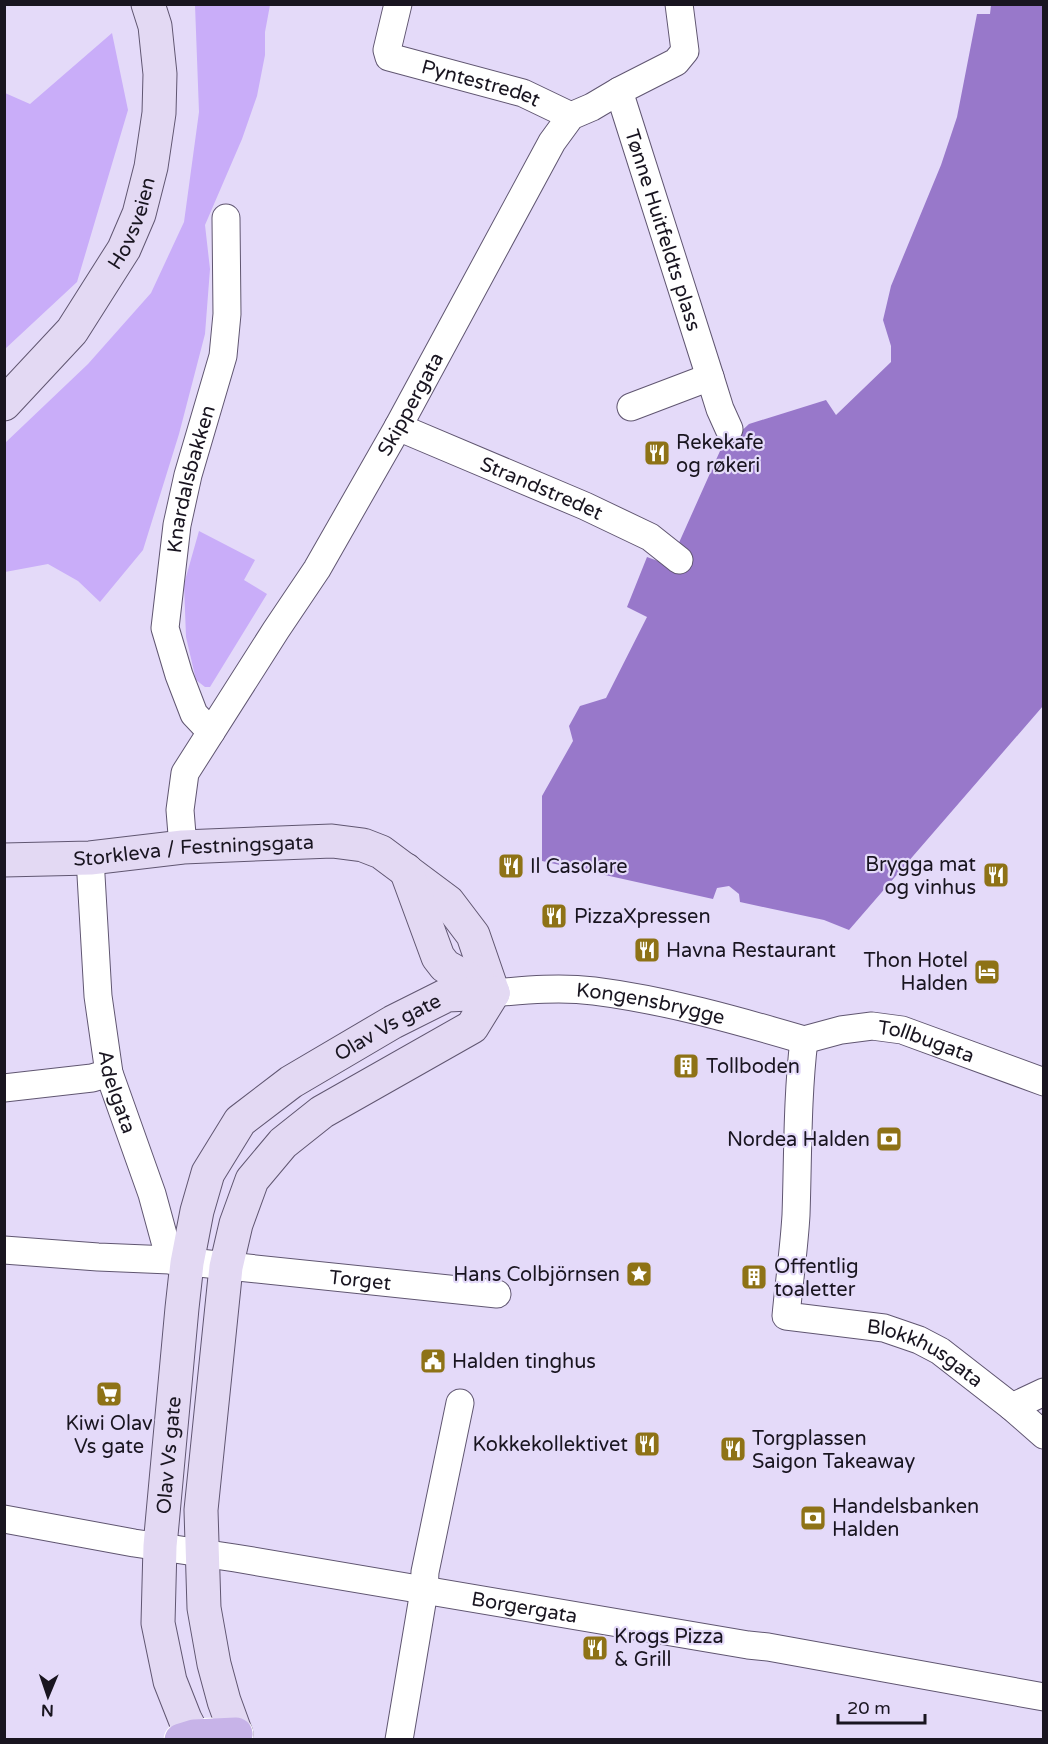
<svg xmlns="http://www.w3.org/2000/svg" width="1048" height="1744" font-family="'Varela Round',sans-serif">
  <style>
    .green { fill: #c9adf9 }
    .water { fill: #9878ca }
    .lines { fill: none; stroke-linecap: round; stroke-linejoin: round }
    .street-casing { stroke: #605671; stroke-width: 29 }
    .secondary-casing { stroke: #605671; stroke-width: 35 }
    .primary-casing { stroke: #fff; stroke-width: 35 }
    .street { stroke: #fff; stroke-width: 27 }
    .secondary { stroke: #e3d9f3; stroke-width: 33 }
    .primary { stroke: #c7b3e8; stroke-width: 33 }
    .labels { text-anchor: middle; stroke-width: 4.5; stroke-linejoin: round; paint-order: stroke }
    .street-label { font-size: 20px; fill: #191520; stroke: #e4daf9 }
    .poi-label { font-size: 20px; fill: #191520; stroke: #e4daf9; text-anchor: start }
  </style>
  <rect width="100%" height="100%" fill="#e4daf9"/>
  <path class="green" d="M 195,5 L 270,5 L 265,32 L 265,55 L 257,96 L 242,139 L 205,225 L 210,269 L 205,334 L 179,434 L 143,550 L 100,602 L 78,581 L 48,564 L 5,572 L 5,443 L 88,364 L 151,293 L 184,222 L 199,112 Z
    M 112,33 L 128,110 L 77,282 L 5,349 L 5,93 L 30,104 Z
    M 199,531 L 255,560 L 244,580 L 267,594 L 210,687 L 205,687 L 196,680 L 186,637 L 184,584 Z"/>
  <path class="water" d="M 991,5 L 1043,5 L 1043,706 L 849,930 L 824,920 L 740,902 L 739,894 L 729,886 L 717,888 L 713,899 L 542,861 L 542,796 L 573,741 L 569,726 L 580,706 L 606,698 L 647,617 L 627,607 L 647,557 L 669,565 L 720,451 L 749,424 L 826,400 L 836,415 L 891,362 L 891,346 L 883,320 L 891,286 L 941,165 L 957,117 L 977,14 L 990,14 Z"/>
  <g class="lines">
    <defs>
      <g id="street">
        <path id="s1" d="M 398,4 L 387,50 L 389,57 L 523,93 L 571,116"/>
        <path id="s2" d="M 619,91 L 710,377 L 720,409 L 729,429"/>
        <path d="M 631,407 L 710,377"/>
        <path id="s3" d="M 398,427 L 585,506 L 650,537 L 679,560"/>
        <path id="s4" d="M 211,732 L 194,714 L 179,675 L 165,628 L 177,525 L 188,475 L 223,356 L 227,314 L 226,218"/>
        <path id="s5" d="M 183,847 L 180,810 L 185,773 L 276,630 L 317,569 L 398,427 L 552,142 L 571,116 L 592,107 L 619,91 L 676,62 L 685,51 L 679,4"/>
        <path id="s6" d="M 90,858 L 98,996 L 109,1073 L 152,1194 L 170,1260 L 497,1294"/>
        <path id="s7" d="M 493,993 C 527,990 560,987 594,991 C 665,1000 736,1020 804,1040"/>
        <path id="s8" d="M 804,1040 C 797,1098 798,1157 796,1215 C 794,1249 789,1283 786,1316 L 884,1328 L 919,1340 L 940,1351 L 1012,1407 L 1044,1435"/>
        <path id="s9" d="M 804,1040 L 841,1030 L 872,1026 L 902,1030 L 1044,1082"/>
        <path d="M 4,1088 L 92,1078 L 109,1073"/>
        <path d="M 4,1250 L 98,1257 L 170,1260"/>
        <path d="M 1012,1407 L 1044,1392"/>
        <path id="s10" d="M 4,1519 L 134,1543 L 235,1558 L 748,1645 L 768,1647 L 1044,1697"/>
        <path d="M 399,1740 L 424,1591 L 425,1572 L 460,1403"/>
      </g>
      <g id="secondary">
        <path id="s11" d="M 4,404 L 72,331 L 124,249 L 139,214 L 151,167 L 159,113 L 160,74 L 155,26 L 148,4"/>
        <path id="s12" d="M 4,860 L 90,858 L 183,847 L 280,843 L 332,841 L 363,845 L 381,852 L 448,902 L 473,935 L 493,993"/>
        <path d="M 406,870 L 438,957 L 445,966 L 493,993"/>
        <path d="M 236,1734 L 224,1701 L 214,1664 L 204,1608 L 201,1510 L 226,1267 L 236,1224 L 252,1180 L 283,1143 L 322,1112 L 472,1027 L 493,993"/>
        <path id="s13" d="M 196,1740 L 185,1719 L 170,1681 L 158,1623 L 160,1546 L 182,1308 L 187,1263 L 197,1211 L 208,1173 L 240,1121 L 291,1082 L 393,1022 L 447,995 L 493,993"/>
      </g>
      <path id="primary" d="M 181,1740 L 194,1736 L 236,1734"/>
    </defs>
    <use href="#street" class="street-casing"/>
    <use href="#secondary" class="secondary-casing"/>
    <use href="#primary" class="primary-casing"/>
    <use href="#street" class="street"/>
    <use href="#secondary" class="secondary"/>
    <use href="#primary" class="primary"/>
  </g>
  <defs>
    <symbol id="restaurant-square" viewBox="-11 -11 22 22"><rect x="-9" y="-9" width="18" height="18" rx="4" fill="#8e7216" stroke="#e4daf9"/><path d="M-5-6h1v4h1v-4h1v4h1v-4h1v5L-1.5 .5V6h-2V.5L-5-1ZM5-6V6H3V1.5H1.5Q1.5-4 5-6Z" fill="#fff"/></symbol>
    <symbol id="hotel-square" viewBox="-11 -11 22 22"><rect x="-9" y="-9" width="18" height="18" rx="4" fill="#8e7216" stroke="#e4daf9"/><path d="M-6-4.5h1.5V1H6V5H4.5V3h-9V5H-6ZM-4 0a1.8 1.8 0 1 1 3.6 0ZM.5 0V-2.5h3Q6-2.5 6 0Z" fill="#fff"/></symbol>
    <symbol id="building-square" viewBox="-11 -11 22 22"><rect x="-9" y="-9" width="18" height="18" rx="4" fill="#8e7216" stroke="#e4daf9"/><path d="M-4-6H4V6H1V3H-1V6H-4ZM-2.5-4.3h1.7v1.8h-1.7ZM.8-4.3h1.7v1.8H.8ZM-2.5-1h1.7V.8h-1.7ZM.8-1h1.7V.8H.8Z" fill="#fff"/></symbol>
    <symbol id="bank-square" viewBox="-11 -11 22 22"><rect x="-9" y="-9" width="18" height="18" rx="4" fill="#8e7216" stroke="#e4daf9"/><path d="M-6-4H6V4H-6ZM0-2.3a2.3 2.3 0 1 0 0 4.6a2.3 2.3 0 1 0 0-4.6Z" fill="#fff"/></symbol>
    <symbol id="sight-square" viewBox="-11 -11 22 22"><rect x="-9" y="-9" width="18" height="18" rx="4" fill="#8e7216" stroke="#e4daf9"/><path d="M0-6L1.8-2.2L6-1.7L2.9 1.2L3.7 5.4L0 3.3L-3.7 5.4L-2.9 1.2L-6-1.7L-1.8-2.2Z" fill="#fff"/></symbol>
    <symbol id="civic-square" viewBox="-11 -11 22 22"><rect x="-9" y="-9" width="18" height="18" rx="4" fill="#8e7216" stroke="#e4daf9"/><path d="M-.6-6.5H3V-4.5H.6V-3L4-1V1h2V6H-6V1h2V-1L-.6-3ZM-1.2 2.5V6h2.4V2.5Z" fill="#fff"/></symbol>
    <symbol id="supermarket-square" viewBox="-11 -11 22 22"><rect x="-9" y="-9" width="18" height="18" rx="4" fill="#8e7216" stroke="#e4daf9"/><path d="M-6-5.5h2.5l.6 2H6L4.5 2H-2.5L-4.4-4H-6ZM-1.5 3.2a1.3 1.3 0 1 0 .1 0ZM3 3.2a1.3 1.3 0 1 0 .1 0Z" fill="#fff"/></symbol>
  </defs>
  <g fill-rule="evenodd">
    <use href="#restaurant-square" x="642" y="438" width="30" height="30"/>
    <use href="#restaurant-square" x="496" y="851" width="30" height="30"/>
    <use href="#restaurant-square" x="981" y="860" width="30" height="30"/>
    <use href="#restaurant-square" x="539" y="901" width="30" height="30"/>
    <use href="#restaurant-square" x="632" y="935" width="30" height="30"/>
    <use href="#hotel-square" x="972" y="957" width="30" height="30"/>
    <use href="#building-square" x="671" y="1051" width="30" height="30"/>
    <use href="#bank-square" x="874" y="1124" width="30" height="30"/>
    <use href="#sight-square" x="624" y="1259" width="30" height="30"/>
    <use href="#building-square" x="739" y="1262" width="30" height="30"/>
    <use href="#civic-square" x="418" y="1346" width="30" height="30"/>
    <use href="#supermarket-square" x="94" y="1379" width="30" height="30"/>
    <use href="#restaurant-square" x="632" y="1429" width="30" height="30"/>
    <use href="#restaurant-square" x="718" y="1434" width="30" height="30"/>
    <use href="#bank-square" x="798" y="1503" width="30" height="30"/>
    <use href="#restaurant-square" x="580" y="1633" width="30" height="30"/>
  </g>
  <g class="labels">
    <g class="street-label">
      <text dy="7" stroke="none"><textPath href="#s1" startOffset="150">Pyntestredet</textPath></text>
      <text dy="7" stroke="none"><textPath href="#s11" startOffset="224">Hovsveien</textPath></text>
      <text dy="7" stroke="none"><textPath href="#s2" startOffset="146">Tønne Huitfeldts plass</textPath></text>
      <text dy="7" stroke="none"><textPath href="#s5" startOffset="507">Skippergata</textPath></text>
      <text dy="7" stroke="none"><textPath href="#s4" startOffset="267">Knardalsbakken</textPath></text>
      <text dy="7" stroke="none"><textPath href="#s3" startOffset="156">Strandstredet</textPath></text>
      <text dy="7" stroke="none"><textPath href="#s12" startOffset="190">Storkleva / Festningsgata</textPath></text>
      <text dy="7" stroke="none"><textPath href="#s7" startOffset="159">Kongensbrygge</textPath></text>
      <text dy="7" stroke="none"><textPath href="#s13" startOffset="814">Olav Vs gate</textPath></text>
      <text dy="7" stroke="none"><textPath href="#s9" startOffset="126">Tollbugata</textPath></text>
      <text dy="7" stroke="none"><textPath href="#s6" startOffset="236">Adelgata</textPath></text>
      <text dy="7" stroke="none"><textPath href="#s6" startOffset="604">Torget</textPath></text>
      <text dy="7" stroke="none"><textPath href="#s8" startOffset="423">Blokkhusgata</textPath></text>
      <text dy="7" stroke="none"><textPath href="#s13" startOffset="292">Olav Vs gate</textPath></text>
      <text dy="7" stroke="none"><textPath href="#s10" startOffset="528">Borgergata</textPath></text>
    </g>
    <g class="poi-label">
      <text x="676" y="449">Rekekafe<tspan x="676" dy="23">og røkeri</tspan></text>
      <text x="976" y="871" text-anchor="end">Brygga mat<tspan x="976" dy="23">og vinhus</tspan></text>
      <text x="530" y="873">Il Casolare</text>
      <text x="574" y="923">PizzaXpressen</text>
      <text x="666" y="957">Havna Restaurant</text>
      <text x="968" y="967" text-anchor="end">Thon Hotel<tspan x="968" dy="23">Halden</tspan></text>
      <text x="706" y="1073">Tollboden</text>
      <text x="870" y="1146" text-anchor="end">Nordea Halden</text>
      <text x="774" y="1273">Offentlig<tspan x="774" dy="23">toaletter</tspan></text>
      <text x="620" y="1281" text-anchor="end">Hans Colbjörnsen</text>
      <text x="452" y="1368">Halden tinghus</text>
      <text x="109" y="1430" text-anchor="middle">Kiwi Olav<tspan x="109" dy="23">Vs gate</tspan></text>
      <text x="752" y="1445">Torgplassen<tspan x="752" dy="23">Saigon Takeaway</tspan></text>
      <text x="628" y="1451" text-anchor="end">Kokkekollektivet</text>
      <text x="832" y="1513">Handelsbanken<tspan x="832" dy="23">Halden</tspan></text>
      <text x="614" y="1643">Krogs Pizza<tspan x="614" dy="23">&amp; Grill</tspan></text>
    </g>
  </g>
  <rect width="1048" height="1744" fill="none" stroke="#191520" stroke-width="12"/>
  <g transform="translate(48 1696) rotate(182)" stroke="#e4daf9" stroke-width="4.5" paint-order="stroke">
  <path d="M0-4.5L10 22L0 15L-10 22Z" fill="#191520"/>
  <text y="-9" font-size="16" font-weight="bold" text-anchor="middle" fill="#191520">N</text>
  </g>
  <path d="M838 1714v9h87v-9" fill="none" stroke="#191520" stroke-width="3"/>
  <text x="847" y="1714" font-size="18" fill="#191520" stroke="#e4daf9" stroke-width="4.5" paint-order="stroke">20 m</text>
</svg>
